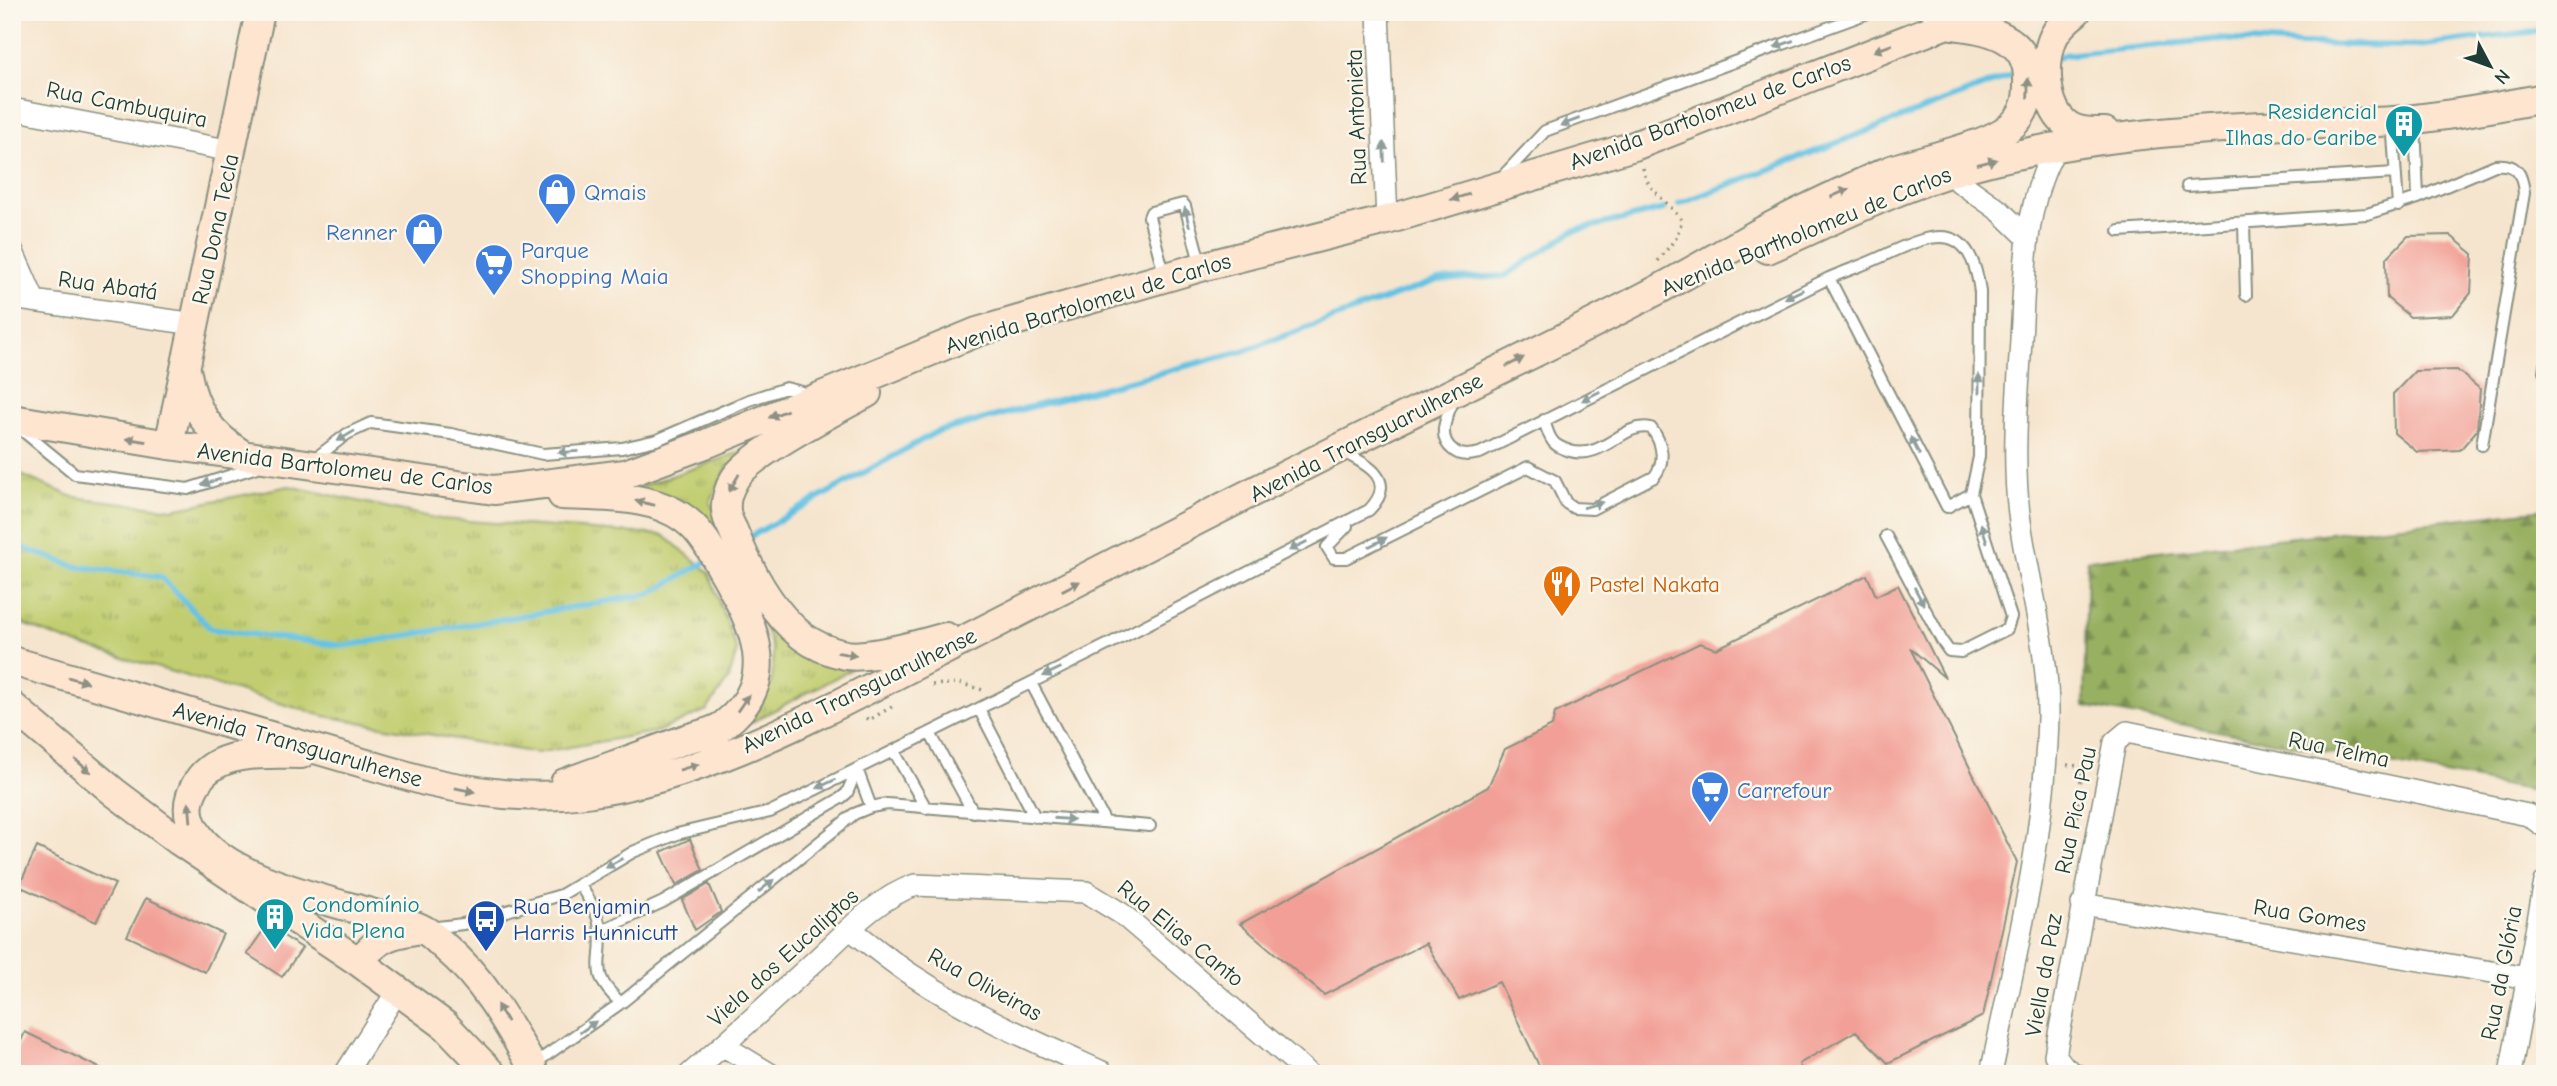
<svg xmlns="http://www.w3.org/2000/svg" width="2557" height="1086" font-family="'Comic Neue',sans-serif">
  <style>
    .grass { fill: url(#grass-tufts); stroke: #708552; stroke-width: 2 }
    .forest { fill: url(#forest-firs); stroke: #5c764b; stroke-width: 2 }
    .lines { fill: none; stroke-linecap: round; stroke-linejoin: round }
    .stream { stroke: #64c2e3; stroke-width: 6 }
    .building { fill: #f2a097 }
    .lane-casing { stroke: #8a9181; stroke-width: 14 }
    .street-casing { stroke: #8a9181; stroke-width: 24 }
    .secondary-casing { stroke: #8a9181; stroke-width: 32 }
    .path { stroke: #8a9181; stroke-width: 3.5; stroke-dasharray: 2 5; stroke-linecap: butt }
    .lane { stroke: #fff; stroke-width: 10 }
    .street { stroke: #fff; stroke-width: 21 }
    .secondary { stroke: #fde5d0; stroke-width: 28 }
    .oneway { fill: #8f9e9a }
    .oneway2 { fill: #8e9182 }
    .labels { text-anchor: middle; stroke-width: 5; stroke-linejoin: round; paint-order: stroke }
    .street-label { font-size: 23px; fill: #1f3d34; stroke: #fbf7ec }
    .culture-label { font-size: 23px; fill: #0d838f; stroke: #fbf7ec; text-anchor: end }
    .shop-label { font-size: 23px; fill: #366cbe; stroke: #fbf7ec; text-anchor: start }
    .food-label { font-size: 23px; fill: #c56008; stroke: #fbf7ec; text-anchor: start }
    .transit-label { font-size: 23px; fill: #164399; stroke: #fbf7ec; text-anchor: start }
  </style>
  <defs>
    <pattern id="grass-tufts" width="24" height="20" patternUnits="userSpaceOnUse" patternTransform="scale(1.75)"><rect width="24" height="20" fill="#c1cd6f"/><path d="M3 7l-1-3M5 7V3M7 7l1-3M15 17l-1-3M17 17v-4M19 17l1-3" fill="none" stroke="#9ca85c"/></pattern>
    <pattern id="forest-firs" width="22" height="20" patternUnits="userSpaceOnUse" patternTransform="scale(1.75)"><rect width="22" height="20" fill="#98b062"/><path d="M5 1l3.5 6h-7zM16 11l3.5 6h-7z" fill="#7b9052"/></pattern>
  </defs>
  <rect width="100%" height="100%" fill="#fbf7ec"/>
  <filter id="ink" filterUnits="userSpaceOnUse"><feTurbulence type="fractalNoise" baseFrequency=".0143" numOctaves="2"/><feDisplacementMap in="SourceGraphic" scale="14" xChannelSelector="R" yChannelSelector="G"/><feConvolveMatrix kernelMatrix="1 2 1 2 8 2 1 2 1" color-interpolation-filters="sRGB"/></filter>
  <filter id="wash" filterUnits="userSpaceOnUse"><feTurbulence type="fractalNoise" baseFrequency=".00686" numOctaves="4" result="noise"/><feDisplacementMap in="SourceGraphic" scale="28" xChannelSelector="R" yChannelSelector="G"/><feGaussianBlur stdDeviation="1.57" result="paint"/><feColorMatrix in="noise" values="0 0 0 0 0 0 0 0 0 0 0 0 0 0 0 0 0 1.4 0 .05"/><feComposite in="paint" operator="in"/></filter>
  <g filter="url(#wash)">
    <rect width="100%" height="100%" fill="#f6e5ce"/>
    <path class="grass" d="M 755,447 L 726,469 L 710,502 L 766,606 L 790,633 L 850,670 L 750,723 L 772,682 L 773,651 L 760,612 L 698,510 L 666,497 L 622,493 Z
      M 12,471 L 73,497 L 173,509 L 289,486 L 440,519 L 663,535 L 709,572 L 737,651 L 729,678 L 707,710 L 659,731 L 537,753 L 324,716 L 76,644 L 12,620 Z"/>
    <path class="forest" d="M 2545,509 L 2545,793 L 2084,706 L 2087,560 Z"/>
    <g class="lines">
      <path class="stream" d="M 2056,58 L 2064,55 L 2218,39 L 2301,44 L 2418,46 L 2545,30
        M 1679,204 L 2020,72
        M 746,539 L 936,432 L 1243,351 L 1438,280 L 1505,276 L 1573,231 L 1664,209
        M 12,544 L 74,566 L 161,577 L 211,629 L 344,646 L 650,594 L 709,560"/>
    </g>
    <g id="blocks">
      <path class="building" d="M 2450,235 L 2473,254 L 2471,293 L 2453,315 L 2410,317 L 2387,298 L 2386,259 L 2408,236 Z
        M 2457,370 L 2480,389 L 2477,430 L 2460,450 L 2417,452 L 2394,433 L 2393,394 L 2415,371 Z
        M 1867,575 L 1876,596 L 1898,585 L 1945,678 L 1910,648 L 2017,862 L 1983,1016 L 1888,1063 L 1856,1031 L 1799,1064 L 1803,1074 L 1543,1074 L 1499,982 L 1459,1000 L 1426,943 L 1324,995 L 1240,924 L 1488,787 L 1505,749 L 1552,726 L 1555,713 L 1700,643 L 1716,649 Z
        M 690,839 L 703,870 L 676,885 L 661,852 Z
        M 37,847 L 115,884 L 96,922 L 19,886 Z
        M 709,884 L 721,912 L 695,930 L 682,900 Z
        M 146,898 L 223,934 L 205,972 L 127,936 Z
        M 267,925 L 302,948 L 282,977 L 247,954 Z
        M 25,1032 L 112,1074 L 12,1074 L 12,1060 Z"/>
    </g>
  </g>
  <g filter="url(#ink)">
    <use href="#blocks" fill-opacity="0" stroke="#8a9181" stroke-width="2"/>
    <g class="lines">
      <defs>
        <path id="lane" d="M 1924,12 L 1941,21
          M 2415,120 L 2418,198
          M 2392,121 L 2398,206
          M 1502,177 L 1545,131 L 1871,12
          M 2187,186 L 2395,173
          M 2244,223 L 2246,295
          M 2119,231 L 2367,214 L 2418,198 L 2495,165 C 2517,163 2522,173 2524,193 L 2482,445
          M 1165,277 L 1149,217 L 1151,212 L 1183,204 L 1185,206 L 1201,266
          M 2544,372 L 2545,365
          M 1455,397 C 1448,414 1435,436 1453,450 C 1461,457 1470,455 1480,453 L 1829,278 L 1947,507 L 1971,494 L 1979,457 L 1980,292 C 1971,222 1937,230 1885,255 C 1867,264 1848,270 1829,278
          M 18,427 L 75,474 L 188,489 L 260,466
          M 313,460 L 347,434 L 371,423 L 451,434 L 543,454 L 584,451 L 622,448 L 657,440 L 749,400 L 786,388 L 810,394
          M 1347,526 L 1327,547 L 1334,558 L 1346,558 L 1528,467 L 1555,481 L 1566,503 L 1574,508 L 1592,509 L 1654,477 C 1666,462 1663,443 1651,428 C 1624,421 1603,461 1570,451 C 1564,449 1555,446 1552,440 C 1548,435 1546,426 1544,420
          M 1886,536 L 1942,641 L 1949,651 L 1961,652 L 2007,629 L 2011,617 L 1971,494
          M 1031,683 L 1105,822
          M 979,709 L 1035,817
          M 930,733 L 973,812
          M 894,751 L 926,808
          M 579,884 C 587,896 596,909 599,923 C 607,962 584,970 621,1003
          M 429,928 L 463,924 L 561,895 L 633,852 L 677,834 L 770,812 L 1109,644 L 1369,510 C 1399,479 1366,464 1341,451
          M 600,931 L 663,902 L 841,798 L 847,793 L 857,769 L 871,807
          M 534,1064 L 621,1003 L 854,814 L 871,807 L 887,804 L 1150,826"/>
        <path id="street" d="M 1378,12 L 1387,220
          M 12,109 L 232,151
          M 1947,173 L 2000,211 L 2028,238
          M 12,250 L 34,300
          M 12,298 L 195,324
          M 2082,904 L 2528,978
          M 850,929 C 872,945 892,963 915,977 C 973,1015 1038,1043 1102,1072
          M 724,1046 L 770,1074
          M 345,1074 L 398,990
          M 690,1074 C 732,1038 773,1000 813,963 C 844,935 875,899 915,885 L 1086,892 L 1122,914 L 1309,1074
          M 1991,1074 C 2015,957 2045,838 2048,718 C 2049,646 2028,584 2019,514 C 2012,455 2018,397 2021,339 C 2025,276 2023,204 2056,148
          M 2075,1074 L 2065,1068 L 2055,1055 L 2115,742 L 2127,732 L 2528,815 L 2545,827
          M 2510,1074 L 2545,882"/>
        <path id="secondary" d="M 2076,12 C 2067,19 2059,26 2054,36 C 2042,61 2044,110 2069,126 C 2079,133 2093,132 2105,132
          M 1768,249 C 1842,216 1914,179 1994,160 C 2080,139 2172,130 2261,126 C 2305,124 2349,124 2393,121 C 2444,117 2495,107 2545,98
          M 187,374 C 194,412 211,435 243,455
          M 867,393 C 838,409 748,454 734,480 C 729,488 725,500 726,510 C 726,517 730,524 733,530 C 748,568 770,611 802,636 C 815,646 831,652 846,655 C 870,659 921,644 946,637
          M 12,419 L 169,445 L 494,490 L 625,474 L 708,443 L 977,332 L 1201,267 L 1387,220 L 1634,146 L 1962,18
          M 169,445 L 260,12
          M 562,495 C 602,497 653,494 686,520 C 704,534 715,557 726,576 C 754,626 781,680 725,724 C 716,732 698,735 686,739 C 646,754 606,768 565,783
          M 12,661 L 425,781 C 478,793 531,800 586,793 C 706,778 824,711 931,657 C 1068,587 1203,516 1340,448 C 1443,397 1547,348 1648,295 C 1685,276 1721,254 1757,234 C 1799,211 1843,191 1886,172 C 1920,158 1997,147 2018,119 C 2027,108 2028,96 2028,83 C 2030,33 1984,29 1946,24
          M 12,706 L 114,792 L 179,841 L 359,962 L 446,1026 L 492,1074
          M 301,754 C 267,754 219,749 198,781 C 187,798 185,813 195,830 C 224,880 330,900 384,917 C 397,921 413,923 424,930 C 432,934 438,941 445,947 C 484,980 507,1022 532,1066 L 531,1074
          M 359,962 C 379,936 390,934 421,929"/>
      </defs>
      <use href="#lane" class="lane-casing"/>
      <use href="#street" class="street-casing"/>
      <use href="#secondary" class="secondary-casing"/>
      <path class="path" d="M 1643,168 C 1647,192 1668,200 1682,221 L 1676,238 L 1658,261
        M 932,685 L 959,683 L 983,690
        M 866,718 L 869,720 L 895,705
        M 2067,765 L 2080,766 L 2082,769 L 2077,821"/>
      <use href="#lane" class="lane"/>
      <use href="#street" class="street"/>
      <use href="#secondary" class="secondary"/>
    </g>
    <defs><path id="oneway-solid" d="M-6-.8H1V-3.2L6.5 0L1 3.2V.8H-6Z" transform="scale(1.75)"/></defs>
    <g class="oneway">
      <use href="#oneway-solid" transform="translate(1784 44) rotate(160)"/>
      <use href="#oneway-solid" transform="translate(1570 122) rotate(160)"/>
      <use href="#oneway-solid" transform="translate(1384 152) rotate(-92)"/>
      <use href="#oneway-solid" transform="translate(1187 217) rotate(-103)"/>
      <use href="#oneway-solid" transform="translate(1794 294) rotate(154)"/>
      <use href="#oneway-solid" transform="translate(1979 384) rotate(-90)"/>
      <use href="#oneway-solid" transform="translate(1591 396) rotate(153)"/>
      <use href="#oneway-solid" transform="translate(346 436) rotate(149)"/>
      <use href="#oneway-solid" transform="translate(1915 446) rotate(-117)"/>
      <use href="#oneway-solid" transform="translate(568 452) rotate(177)"/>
      <use href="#oneway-solid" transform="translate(211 482) rotate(162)"/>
      <use href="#oneway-solid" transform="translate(1593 505) rotate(-16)"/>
      <use href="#oneway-solid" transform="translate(1984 533) rotate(-108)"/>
      <use href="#oneway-solid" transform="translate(1378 542) rotate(-27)"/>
      <use href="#oneway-solid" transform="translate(1298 546) rotate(153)"/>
      <use href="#oneway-solid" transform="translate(1919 596) rotate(62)"/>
      <use href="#oneway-solid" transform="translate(1052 672) rotate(154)"/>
      <use href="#oneway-solid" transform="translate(826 784) rotate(154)"/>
      <use href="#oneway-solid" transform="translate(1064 819) rotate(4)"/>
      <use href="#oneway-solid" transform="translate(614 863) rotate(151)"/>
      <use href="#oneway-solid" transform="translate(766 886) rotate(-39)"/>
      <use href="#oneway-solid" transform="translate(588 1027) rotate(-35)"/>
    </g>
    <g class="oneway2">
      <use href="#oneway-solid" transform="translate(1883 48) rotate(159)"/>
      <use href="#oneway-solid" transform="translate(2028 88) rotate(-88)"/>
      <use href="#oneway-solid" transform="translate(1987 162) rotate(-15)"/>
      <use href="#oneway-solid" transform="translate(1840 193) rotate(-24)"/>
      <use href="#oneway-solid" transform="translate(1460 197) rotate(163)"/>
      <use href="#oneway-solid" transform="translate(1515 362) rotate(-27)"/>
      <use href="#oneway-solid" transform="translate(778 414) rotate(158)"/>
      <use href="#oneway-solid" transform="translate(136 440) rotate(-171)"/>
      <use href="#oneway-solid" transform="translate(734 483) rotate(120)"/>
      <use href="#oneway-solid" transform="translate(645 503) rotate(-167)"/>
      <use href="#oneway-solid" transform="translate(1071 586) rotate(-27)"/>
      <use href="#oneway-solid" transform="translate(847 654) rotate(9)"/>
      <use href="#oneway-solid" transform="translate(78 680) rotate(16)"/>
      <use href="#oneway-solid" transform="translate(743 703) rotate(-55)"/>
      <use href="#oneway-solid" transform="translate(83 766) rotate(40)"/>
      <use href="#oneway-solid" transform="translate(689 767) rotate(-17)"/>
      <use href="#oneway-solid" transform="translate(465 790) rotate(12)"/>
      <use href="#oneway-solid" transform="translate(190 812) rotate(-95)"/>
      <use href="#oneway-solid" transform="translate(502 1013) rotate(-120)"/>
    </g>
  </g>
  <defs>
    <symbol id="building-pin" viewBox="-11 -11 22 30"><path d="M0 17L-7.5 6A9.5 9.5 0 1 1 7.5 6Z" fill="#0f9aa8" stroke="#fbf7ec"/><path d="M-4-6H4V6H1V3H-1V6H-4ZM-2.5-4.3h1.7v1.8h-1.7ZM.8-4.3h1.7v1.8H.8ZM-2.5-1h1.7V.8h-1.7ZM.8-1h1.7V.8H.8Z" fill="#fff"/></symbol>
    <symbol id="shop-pin" viewBox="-11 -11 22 30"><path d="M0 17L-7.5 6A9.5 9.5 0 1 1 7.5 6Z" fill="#3f7fe0" stroke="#fbf7ec"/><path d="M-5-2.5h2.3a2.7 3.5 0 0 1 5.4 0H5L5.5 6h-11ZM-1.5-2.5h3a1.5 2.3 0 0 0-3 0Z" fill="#fff"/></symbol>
    <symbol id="supermarket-pin" viewBox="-11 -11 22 30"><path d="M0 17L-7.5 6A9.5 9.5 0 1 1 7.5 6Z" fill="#3f7fe0" stroke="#fbf7ec"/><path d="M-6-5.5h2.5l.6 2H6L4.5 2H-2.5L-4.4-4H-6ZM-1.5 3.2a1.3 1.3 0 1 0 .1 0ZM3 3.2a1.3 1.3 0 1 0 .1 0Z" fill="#fff"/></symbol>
    <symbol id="restaurant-pin" viewBox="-11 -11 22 30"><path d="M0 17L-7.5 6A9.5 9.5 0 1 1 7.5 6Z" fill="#e8710a" stroke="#fbf7ec"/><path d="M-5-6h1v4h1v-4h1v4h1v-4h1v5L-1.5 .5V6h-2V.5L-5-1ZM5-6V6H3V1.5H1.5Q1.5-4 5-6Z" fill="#fff"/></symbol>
    <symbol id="bus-pin" viewBox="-11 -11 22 30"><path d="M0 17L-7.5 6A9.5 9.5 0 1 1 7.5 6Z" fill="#1a4fb4" stroke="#fbf7ec"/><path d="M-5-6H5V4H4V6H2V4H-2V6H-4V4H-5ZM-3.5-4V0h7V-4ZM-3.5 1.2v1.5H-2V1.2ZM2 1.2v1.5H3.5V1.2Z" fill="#fff"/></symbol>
  </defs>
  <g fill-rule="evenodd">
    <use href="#building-pin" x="2382" y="102" width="44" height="60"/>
    <use href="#shop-pin" x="535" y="170" width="44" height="60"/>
    <use href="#shop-pin" x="402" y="210" width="44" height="60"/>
    <use href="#supermarket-pin" x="472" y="241" width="44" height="60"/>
    <use href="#restaurant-pin" x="1540" y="562" width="44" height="60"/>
    <use href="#supermarket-pin" x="1688" y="768" width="44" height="60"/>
    <use href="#building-pin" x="253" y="895" width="44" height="60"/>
    <use href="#bus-pin" x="464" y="897" width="44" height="60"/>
  </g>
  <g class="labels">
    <g class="street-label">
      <text transform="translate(127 104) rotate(11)" y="8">Rua Cambuquira</text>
      <text transform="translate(1710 112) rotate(-20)" y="8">Avenida Bartolomeu de Carlos</text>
      <text transform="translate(1356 117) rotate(-92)" y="8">Rua Antonieta</text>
      <text transform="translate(215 229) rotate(-78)" y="8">Rua Dona Tecla</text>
      <text transform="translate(1806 231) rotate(-22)" y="8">Avenida Bartholomeu de Carlos</text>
      <text transform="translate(108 285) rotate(8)" y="8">Rua Abatá</text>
      <text transform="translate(1088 303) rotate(-17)" y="8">Avenida Bartolomeu de Carlos</text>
      <text transform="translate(1366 437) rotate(-27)" y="8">Avenida Transguarulhense</text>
      <text transform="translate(345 468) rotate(7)" y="8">Avenida Bartolomeu de Carlos</text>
      <text transform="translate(859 690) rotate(-26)" y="8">Avenida Transguarulhense</text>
      <text transform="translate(298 744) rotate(16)" y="8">Avenida Transguarulhense</text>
      <text transform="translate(2339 749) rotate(12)" y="8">Rua Telma</text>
      <text transform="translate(2075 810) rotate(-78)" y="8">Rua Pica Pau</text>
      <text transform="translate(2310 915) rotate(9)" y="8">Rua Gomes</text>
      <text transform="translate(1181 933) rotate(39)" y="8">Rua Elias Canto</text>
      <text transform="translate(783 957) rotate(-42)" y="8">Viela dos Eucaliptos</text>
      <text transform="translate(2501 973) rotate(-79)" y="8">Rua da Glória</text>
      <text transform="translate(2043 975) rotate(-80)" y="8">Viella da Paz</text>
      <text transform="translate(985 984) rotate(29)" y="8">Rua Oliveiras</text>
    </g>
    <g class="culture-label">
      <text x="2377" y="119">Residencial<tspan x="2377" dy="26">Ilhas do Caribe</tspan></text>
      <text x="302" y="912" text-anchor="start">Condomínio<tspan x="302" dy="26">Vida Plena</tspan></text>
    </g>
    <g class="shop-label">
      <text x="584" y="200">Qmais</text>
      <text x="397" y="240" text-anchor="end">Renner</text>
      <text x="521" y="258">Parque<tspan x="521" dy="26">Shopping Maia</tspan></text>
      <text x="1737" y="798">Carrefour</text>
    </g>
    <g class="food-label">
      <text x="1589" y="592">Pastel Nakata</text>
    </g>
    <g class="transit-label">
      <text x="513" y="914">Rua Benjamin<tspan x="513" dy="26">Harris Hunnicutt</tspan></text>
    </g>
  </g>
  <rect width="2557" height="1086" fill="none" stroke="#fbf7ec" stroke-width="42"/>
  <g transform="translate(2490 66) rotate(131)" stroke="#fbf7ec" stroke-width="5" paint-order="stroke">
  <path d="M0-5L12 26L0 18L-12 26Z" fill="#1f3d34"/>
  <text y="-10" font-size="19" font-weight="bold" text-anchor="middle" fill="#1f3d34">N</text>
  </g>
</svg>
